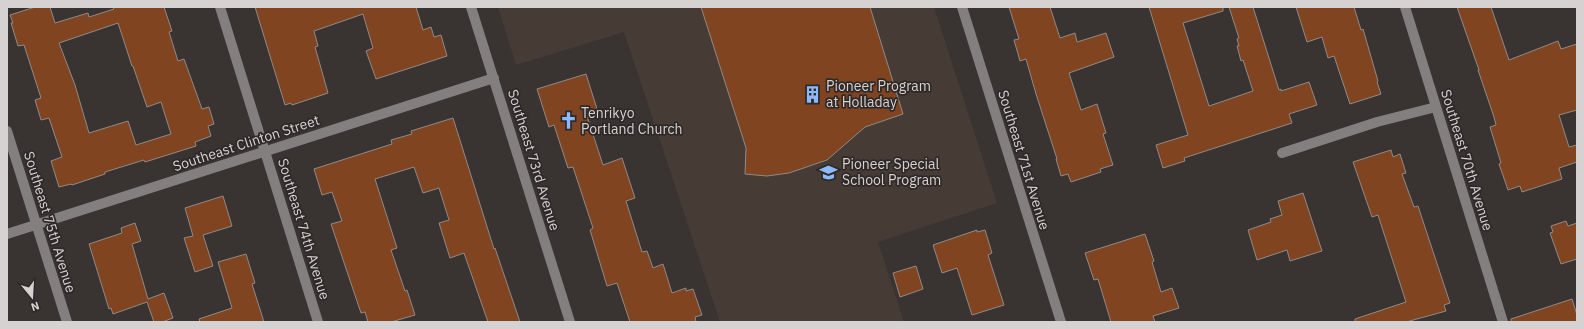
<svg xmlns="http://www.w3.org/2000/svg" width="1584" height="329" font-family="'IBM Plex Sans',sans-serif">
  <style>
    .built { fill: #463b35 }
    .building { fill: #814421; stroke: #908a87; fill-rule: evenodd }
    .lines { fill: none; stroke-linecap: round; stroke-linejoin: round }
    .minor { stroke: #827f7e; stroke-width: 10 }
    .labels { text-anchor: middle; stroke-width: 3.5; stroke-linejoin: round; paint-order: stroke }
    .poi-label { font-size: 14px; fill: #d6d2d1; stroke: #2f2a28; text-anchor: start }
    .street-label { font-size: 14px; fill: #d6d2d1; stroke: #2f2a28 }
  </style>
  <rect width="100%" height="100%" fill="#393432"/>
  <path class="built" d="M 498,7 L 934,7 L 997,203 L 878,242 L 904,322 L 720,322 L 624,32 L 516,65 Z"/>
  <path class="building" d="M 35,7 L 50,7 L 55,23 L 88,13 L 89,17 L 114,9 L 113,7 L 164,7 L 172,31 L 169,32 L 178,61 L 184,59 L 202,109 L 209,107 L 214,124 L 208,126 L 211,136 L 195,142 L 196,146 L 145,162 L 144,160 L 105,172 L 105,174 L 72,185 L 71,184 L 59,187 L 51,161 L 62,157 L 49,118 L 41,120 L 35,100 L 41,98 L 24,45 L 18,46 L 11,23 L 13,23 L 10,15 ZM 118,23 L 132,66 L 133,66 L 147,107 L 161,102 L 171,134 L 136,145 L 128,121 L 89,133 L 75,85 L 59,43 Z
    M 255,7 L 416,7 L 423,30 L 431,27 L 434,37 L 441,35 L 447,56 L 376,79 L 366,51 L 373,48 L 363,14 L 314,31 L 318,46 L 315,47 L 328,93 L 292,105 L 291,103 L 285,105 Z
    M 701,7 L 870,7 L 903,114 L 865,127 L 827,160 L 789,173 L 767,176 L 745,174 L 746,148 Z
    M 1009,7 L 1050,7 L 1060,38 L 1075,33 L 1077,42 L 1106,33 L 1114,57 L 1069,73 L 1081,110 L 1097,104 L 1106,133 L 1103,134 L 1113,165 L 1100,169 L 1101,172 L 1071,182 L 1068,174 L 1061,176 L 1056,159 L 1057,159 L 1036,94 L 1026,59 L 1020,61 L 1014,40 L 1019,39 Z
    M 1149,7 L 1223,7 L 1223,11 L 1183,23 L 1209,106 L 1253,91 L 1243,60 L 1241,61 L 1237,46 L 1239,46 L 1237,39 L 1239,38 L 1229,7 L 1253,7 L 1279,90 L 1281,89 L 1281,91 L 1309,82 L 1317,105 L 1289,114 L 1292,123 L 1184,158 L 1185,161 L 1163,168 L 1156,145 L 1188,135 Z
    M 1296,7 L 1354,7 L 1361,30 L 1363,29 L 1378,81 L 1377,82 L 1381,94 L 1350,104 L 1334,56 L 1328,58 L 1322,37 L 1307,42 Z
    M 1457,7 L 1491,7 L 1509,60 L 1558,41 L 1561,49 L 1577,44 L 1577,110 L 1559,115 L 1569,147 L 1577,145 L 1577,162 L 1559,168 L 1562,179 L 1522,192 L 1520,186 L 1508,190 L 1499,164 L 1501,163 L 1490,127 L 1496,125 L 1494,117 L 1478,70 L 1479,70 Z
    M 586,74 L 598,112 L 587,116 L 603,165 L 622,158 L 635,198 L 626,201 L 642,252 L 647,251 L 653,268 L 663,264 L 672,293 L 686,288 L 686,291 L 693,289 L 702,315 L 695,317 L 696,322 L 630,322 L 617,283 L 607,286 L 590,230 L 593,228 L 573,167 L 568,168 L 554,125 L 549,127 L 537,89 Z
    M 453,118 L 494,249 L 495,248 L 520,322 L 488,322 L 464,253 L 450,258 L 439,223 L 449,220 L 439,188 L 423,193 L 414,167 L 375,179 L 397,248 L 391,250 L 405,291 L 407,290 L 415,315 L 391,322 L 368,322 L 365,312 L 361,313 L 331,224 L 342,221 L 332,192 L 322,195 L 314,169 L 392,144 L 391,140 L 412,134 L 411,131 Z
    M 1391,150 L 1393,157 L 1400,154 L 1406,173 L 1402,174 L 1414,207 L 1418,206 L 1450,303 L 1444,305 L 1446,311 L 1406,322 L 1355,322 L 1355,319 L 1406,302 L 1378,215 L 1372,217 L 1353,162 Z
    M 1303,193 L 1322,251 L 1290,261 L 1287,250 L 1257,260 L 1248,230 L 1271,222 L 1270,219 L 1282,215 L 1278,201 Z
    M 223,196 L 232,226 L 203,235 L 213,266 L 195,272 L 184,238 L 193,236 L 185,208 Z
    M 1566,221 L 1568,226 L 1577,223 L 1577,259 L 1561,264 L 1550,233 L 1553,232 L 1551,226 Z
    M 135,223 L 141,241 L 132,244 L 148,299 L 164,293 L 173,318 L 162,322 L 154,322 L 147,302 L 113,314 L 111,308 L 109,309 L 89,244 L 122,233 L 121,228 Z
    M 977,230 L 977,232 L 985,230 L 992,253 L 988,255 L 1004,305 L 972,315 L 957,268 L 942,273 L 933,245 Z
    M 1145,234 L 1154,261 L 1152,262 L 1161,292 L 1172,288 L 1179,308 L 1153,316 L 1155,322 L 1111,322 L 1098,279 L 1094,280 L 1085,253 Z
    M 246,254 L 255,283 L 252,284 L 264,322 L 200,322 L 199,319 L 232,308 L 218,262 Z
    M 916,266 L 923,289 L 900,297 L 893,273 Z
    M 1572,299 L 1577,315 L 1577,322 L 1511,322 L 1511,319 Z"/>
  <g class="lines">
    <path class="minor" d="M 220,7 L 318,322
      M 471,7 L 570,322
      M 962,7 L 1061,322
      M 1405,7 L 1503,322
      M 7,131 L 67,322
      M 1282,153 L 1377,122 L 1436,107
      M 7,234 L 494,78"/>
  </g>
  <defs>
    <symbol id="building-bare" viewBox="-9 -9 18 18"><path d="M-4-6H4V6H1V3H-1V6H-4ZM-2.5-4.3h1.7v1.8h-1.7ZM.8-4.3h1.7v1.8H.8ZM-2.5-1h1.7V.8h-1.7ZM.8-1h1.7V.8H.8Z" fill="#8cb9fc" stroke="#2f2a28" stroke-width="2.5" paint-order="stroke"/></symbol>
    <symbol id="church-bare" viewBox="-9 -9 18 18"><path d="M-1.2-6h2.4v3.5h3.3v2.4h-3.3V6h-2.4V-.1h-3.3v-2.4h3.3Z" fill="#8cb9fc" stroke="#2f2a28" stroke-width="2.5" paint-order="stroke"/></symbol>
    <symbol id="school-bare" viewBox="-9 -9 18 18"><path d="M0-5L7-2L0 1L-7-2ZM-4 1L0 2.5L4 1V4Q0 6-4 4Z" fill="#8cb9fc" stroke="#2f2a28" stroke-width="2.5" paint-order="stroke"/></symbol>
  </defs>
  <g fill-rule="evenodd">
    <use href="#building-bare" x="800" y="82" width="25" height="25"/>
    <use href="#church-bare" x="556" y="108" width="25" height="25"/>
    <use href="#school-bare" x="816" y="160" width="25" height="25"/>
  </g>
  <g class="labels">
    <g class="poi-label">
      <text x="826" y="91">Pioneer Program<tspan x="826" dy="16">at Holladay</tspan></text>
      <text x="581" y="118">Tenrikyo<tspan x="581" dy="16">Portland Church</tspan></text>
      <text x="842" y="169">Pioneer Special<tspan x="842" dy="16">School Program</tspan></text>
    </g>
    <g class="street-label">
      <text transform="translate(246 143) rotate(-18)" y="5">Southeast Clinton Street</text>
      <text transform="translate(534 160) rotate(73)" y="5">Southeast 73rd Avenue</text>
      <text transform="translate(1024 160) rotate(73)" y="5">Southeast 71st Avenue</text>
      <text transform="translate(1467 160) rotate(73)" y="5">Southeast 70th Avenue</text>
      <text transform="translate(50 222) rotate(73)" y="5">Southeast 75th Avenue</text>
      <text transform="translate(304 229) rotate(73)" y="5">Southeast 74th Avenue</text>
    </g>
  </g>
  <rect width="1584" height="329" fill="none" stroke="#d6d2d1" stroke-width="16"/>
  <g transform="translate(32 297) rotate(162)" stroke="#2f2a28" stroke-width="3" paint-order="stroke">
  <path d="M0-3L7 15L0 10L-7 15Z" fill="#d6d2d1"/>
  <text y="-6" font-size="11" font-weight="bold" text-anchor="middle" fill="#d6d2d1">N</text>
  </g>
</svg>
